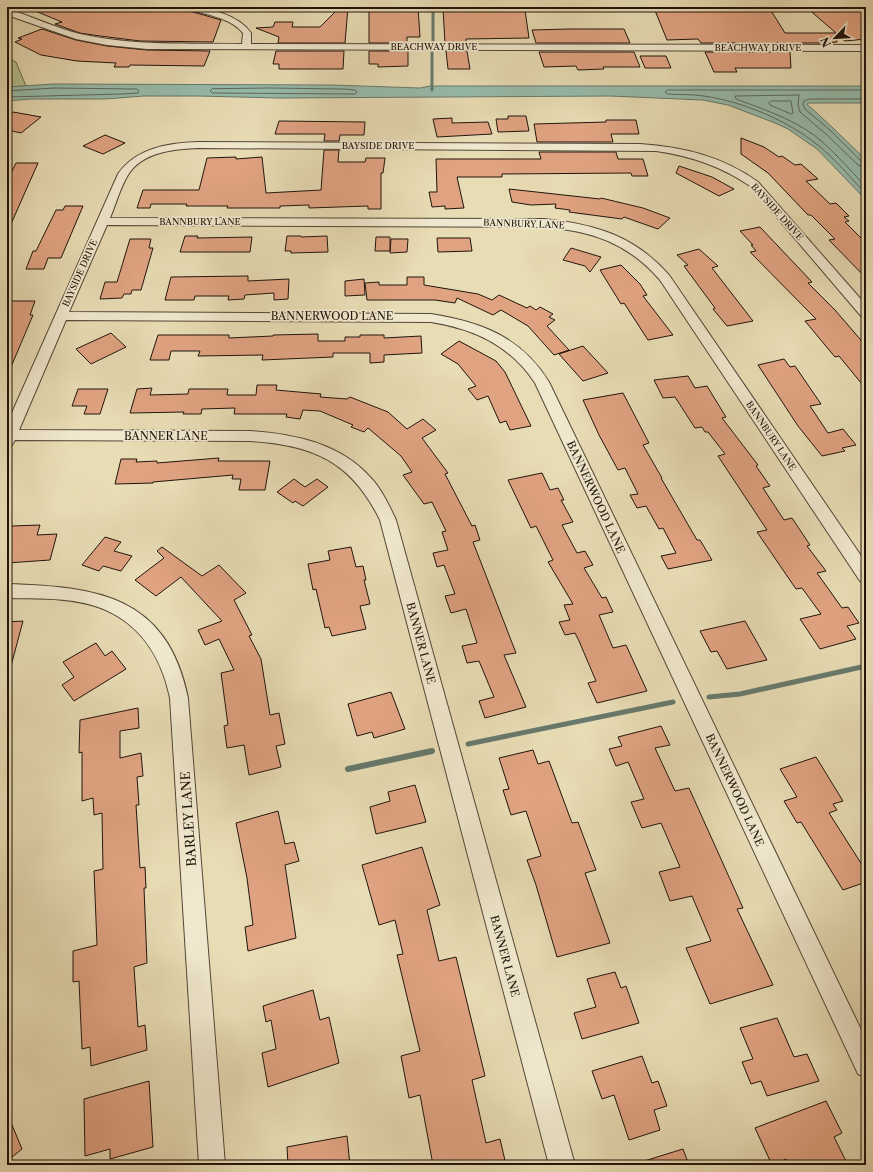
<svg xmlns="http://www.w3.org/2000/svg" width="873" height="1172" font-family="'Libre Caslon Text',serif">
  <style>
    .green { fill: #b5c08e; stroke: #6a6a4d }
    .water { fill: #97bcac; stroke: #67796c }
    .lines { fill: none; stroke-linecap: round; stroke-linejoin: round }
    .shore { stroke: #5c685c; stroke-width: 1 }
    .stream-far2 { stroke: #67796c; stroke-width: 3 }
    .stream-far1 { stroke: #67796c; stroke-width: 5 }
    .stream { stroke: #67796c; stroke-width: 6 }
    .building { fill: #e0a382; stroke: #20140c }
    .minor-casing { stroke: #524636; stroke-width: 2 }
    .minor { fill: #f0e8ce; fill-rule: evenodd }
    .labels { text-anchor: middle; stroke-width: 3.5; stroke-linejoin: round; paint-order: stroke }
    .far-street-label { font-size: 9px; fill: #20140c; stroke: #f0e8ce }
    .street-label { font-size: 11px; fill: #20140c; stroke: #f0e8ce }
    .near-street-label { font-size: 13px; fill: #20140c; stroke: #f0e8ce }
  </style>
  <rect width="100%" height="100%" fill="#e8dcb4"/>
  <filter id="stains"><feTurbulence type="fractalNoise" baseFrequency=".005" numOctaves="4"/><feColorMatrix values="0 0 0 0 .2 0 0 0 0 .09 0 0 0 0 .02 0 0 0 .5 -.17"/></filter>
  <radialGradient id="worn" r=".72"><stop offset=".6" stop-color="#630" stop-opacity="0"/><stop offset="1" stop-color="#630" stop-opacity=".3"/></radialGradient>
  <path class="green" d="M 7,58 L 16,62 L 26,86 L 7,87 Z"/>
  <path class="water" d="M 53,84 L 331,85 L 420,88 L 430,86 L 866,86 L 866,103 L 809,103 L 807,104 L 833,128 L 866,160 L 866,200 L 817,149 L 788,129 L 775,123 L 728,105 L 703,100 L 610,96 L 280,98 L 198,96 L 144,96 L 105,99 L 31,99 L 7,101 L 7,87 Z"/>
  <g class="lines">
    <path class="shore" d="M 271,88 L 344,89 L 355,90 L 357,92 L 355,94 L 212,93 L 210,91 L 212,89 Z
      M 866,90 L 667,90 L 665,92 L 667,94 C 679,95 692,94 704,96 C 744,102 787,120 819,146 C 836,160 851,178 866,194
      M 7,91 L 54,88 L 137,89 L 139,91 L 138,93 L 122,94 L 7,97
      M 866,99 L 809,99 L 804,101 L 803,104 L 805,109 L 831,131 L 862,162 L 866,163
      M 771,101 L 791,101 L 793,113 L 791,114 L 770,105 L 769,103 Z
      M 866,168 L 858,165 L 827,135 L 800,112 L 798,105 L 799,95 L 735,96 L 736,99 C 763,109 790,118 814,135 C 833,150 849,169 866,187"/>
    <path class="stream-far2" d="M 433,7 L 433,41
      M 432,51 L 432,90"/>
    <path class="stream-far1" d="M 709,697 L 740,694 L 866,666
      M 468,744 L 673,702"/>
    <path class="stream" d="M 348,769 L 432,751"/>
  </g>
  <path class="building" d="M 184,7 L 186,10 L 221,20 L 213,42 L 140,41 L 100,36 L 80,33 L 55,24 L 62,22 L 28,8 Z
    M 340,7 L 348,7 L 345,43 L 278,43 L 279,37 L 256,28 L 273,27 L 275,22 L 293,22 L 292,27 L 320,27 Z
    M 369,7 L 418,7 L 420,37 L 407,37 L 407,43 L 369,43 Z
    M 511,7 L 512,10 L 525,10 L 529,38 L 466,39 L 466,43 L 445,43 L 443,9 Z
    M 723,7 L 724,9 L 770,9 L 785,33 L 836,33 L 806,7 L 855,7 L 866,14 L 866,39 L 845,41 L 836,34 L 837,42 L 824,43 L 701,43 L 698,39 L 667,40 L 654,8 Z
    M 42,29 L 76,40 L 107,46 L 147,50 L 210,51 L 204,66 L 130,65 L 129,67 L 114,67 L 116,63 L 77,61 L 41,55 L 15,42 L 22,39 L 18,38 Z
    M 568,29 L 624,29 L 630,43 L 536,43 L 532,30 Z
    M 276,51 L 344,51 L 343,69 L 279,69 L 279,64 L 273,64 Z
    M 369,51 L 408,51 L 408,66 L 378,67 L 378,64 L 369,64 Z
    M 446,51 L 467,51 L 470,69 L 448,69 Z
    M 539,52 L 634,52 L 640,67 L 603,67 L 604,69 L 578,70 L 576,66 L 544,67 Z
    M 705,52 L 790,52 L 791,68 L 735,68 L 737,72 L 714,72 Z
    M 640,56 L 666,56 L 671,68 L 645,68 Z
    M 13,112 L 41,117 L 21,133 L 7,130 L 7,117 Z
    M 508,116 L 526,116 L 529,131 L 498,132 L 496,119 L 508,119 Z
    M 452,118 L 452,123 L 488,122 L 492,134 L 437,137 L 433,119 Z
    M 606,120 L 636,120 L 639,134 L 611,134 L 613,142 L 537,142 L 534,124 L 606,122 Z
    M 279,121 L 365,122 L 364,135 L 340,135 L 339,141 L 324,141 L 325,134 L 275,134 Z
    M 105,135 L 125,143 L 103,154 L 83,146 Z
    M 741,138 L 764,147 L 779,157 L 782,156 L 795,165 L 801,164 L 818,179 L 806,181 L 830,204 L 836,203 L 849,216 L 844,217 L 849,221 L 845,222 L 866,243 L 866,278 L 829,240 L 835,239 L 811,215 L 808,215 L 768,173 L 741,154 Z
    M 324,150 L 339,150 L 338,162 L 365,162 L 366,158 L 385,158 L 383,173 L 381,173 L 381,209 L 368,209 L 368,206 L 309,208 L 309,205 L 280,206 L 280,208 L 227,208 L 228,206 L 186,206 L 187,204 L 151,204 L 150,208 L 137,208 L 143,190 L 199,190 L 207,158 L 236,157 L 236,159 L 262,157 L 266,193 L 321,190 Z
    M 539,152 L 616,152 L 618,159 L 643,159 L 648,176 L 632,176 L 631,173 L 502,174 L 502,177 L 457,177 L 464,208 L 445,209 L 445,206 L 432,207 L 429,192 L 437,192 L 436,159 L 541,159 Z
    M 16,163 L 38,163 L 7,233 L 7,173 L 11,173 Z
    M 679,166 L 712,177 L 734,189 L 719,196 L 676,173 Z
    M 509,189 L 600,199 L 601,198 L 643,208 L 670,218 L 658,229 L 624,217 L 622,219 L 569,212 L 570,210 L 555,208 L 556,204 L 531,205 L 512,202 Z
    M 65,206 L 83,206 L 61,258 L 48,258 L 44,269 L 26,269 L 33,251 L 36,251 L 56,210 L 63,210 Z
    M 760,227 L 812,282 L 808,283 L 835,310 L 866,346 L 866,389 L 839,356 L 835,357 L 805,321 L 816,319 L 750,252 L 756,251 L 751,245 L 753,245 L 740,231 Z
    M 185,236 L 198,236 L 197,238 L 252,237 L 250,252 L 180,252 Z
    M 287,236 L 301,236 L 301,237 L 327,236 L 328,252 L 291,253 L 291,251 L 285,251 Z
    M 376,237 L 390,237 L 390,251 L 375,251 Z
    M 437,238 L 470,238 L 472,251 L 438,252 Z
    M 130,239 L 151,239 L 149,248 L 153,248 L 141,290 L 132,290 L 131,294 L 124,294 L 122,298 L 100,299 L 105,282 L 117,282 Z
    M 391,239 L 408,239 L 407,252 L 390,253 Z
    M 571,248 L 601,257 L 590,272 L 585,266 L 563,260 Z
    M 699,249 L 718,266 L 712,268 L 753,321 L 727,326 L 713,309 L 715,308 L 684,266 L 688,265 L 677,255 Z
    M 621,265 L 640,284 L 647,295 L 643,296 L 673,335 L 648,340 L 624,303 L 621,304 L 600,270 Z
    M 248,276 L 248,281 L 289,279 L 288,299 L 274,300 L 274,293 L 245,295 L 244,299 L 228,300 L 229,296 L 195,296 L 194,300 L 165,300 L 171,277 Z
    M 407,277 L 424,277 L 424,285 L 478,294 L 492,300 L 499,295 L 527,308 L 530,306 L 536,310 L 540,307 L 553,314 L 549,317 L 555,320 L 547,326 L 569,350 L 554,355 L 528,326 L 501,310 L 493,315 L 457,298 L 455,303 L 435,300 L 367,300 L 365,283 L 379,282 L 379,285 L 407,285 Z
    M 364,279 L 365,295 L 345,296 L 345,281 Z
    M 7,301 L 35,301 L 30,315 L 33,315 L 8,374 Z
    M 111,333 L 126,347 L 91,364 L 76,349 Z
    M 318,334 L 318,341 L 345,341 L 345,337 L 360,337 L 360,335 L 384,335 L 384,338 L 421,336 L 422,353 L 384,355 L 384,362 L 370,363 L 370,353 L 333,353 L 333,357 L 262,360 L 263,355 L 198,356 L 200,351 L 171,351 L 169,360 L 150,360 L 158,335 L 229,335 L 229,338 L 273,336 L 273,335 Z
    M 459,341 L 496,361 L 505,372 L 531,426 L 510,430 L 506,421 L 500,423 L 488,396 L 477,400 L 468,389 L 476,386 L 458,364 L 441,354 Z
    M 583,346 L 608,373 L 583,381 L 559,354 Z
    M 784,359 L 790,367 L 795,366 L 821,404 L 810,406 L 828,433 L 843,429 L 856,445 L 842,448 L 845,451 L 822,456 L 798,426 L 758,365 Z
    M 688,376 L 695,388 L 707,386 L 726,417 L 722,418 L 758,465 L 756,466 L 770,486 L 763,488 L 784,520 L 792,518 L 810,545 L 807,546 L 826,571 L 817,573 L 842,608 L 848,607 L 859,623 L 847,626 L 856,639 L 820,649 L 800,619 L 821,614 L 802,588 L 796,589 L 757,532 L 767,530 L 718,456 L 725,454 L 708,432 L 705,432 L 702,427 L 695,428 L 675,397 L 663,398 L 654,380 Z
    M 257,385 L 277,385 L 276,390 L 321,394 L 320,397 L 347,399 L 350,397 L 388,412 L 407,429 L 423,419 L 436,430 L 422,438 L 448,473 L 445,474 L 472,526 L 475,525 L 480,540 L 473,542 L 516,653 L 504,655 L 526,707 L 485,718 L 479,701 L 494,697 L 479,661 L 467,663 L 462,646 L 477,643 L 466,609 L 451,613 L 445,596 L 455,594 L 444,565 L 437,567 L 433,553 L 448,550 L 442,532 L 446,531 L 432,502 L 424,504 L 403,475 L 412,472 L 401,456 L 368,428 L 364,432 L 351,427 L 353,425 L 320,411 L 303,410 L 300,419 L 286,417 L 287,414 L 234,414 L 235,408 L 202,409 L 201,414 L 183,414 L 184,412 L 130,413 L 137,389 L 152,388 L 150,395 L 188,394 L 189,389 L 228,389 L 227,395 L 256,395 Z
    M 78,389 L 108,389 L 100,414 L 84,414 L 87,406 L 72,406 Z
    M 623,393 L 649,443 L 643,445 L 662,478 L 661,478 L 697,540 L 700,540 L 712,560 L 668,569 L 661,556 L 676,553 L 663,528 L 659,529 L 646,506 L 637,508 L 630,495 L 638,494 L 625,468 L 618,470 L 599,435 L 583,400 Z
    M 219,458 L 218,461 L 270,461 L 265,490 L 239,490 L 241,479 L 232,479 L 233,475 L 153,482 L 153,483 L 115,484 L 121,459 L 137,459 L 136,462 L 157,461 L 157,463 Z
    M 542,473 L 550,490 L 558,488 L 564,500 L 561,500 L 573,522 L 562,525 L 577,553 L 585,551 L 593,565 L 584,568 L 602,598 L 606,597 L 613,612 L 599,615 L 613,648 L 626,645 L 647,691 L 597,703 L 588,683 L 596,681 L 579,641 L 575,633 L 565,635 L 559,622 L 570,620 L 564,605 L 573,604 L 548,562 L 553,560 L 536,526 L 531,528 L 508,480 Z
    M 294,479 L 305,487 L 317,479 L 328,487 L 303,506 L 295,501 L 293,503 L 277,492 Z
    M 40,525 L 37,535 L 57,534 L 50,560 L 7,563 L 7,541 L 12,526 Z
    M 105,537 L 121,542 L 114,551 L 132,556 L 121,571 L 103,566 L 99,571 L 82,565 Z
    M 162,547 L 202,576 L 219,565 L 246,593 L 234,600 L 252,635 L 249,636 L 261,659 L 270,715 L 279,713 L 285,744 L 276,746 L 281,767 L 249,775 L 244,745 L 227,748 L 224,726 L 228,725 L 221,673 L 234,670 L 219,639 L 205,645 L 198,630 L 222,621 L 181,577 L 156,596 L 135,580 L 164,558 L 157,551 Z
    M 351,547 L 356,567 L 363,566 L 366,580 L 364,580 L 370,604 L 360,606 L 366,629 L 332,636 L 329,627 L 325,628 L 316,589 L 313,590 L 308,564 L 330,560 L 328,551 Z
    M 23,621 L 11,666 L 7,666 L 7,622 Z
    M 745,621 L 767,660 L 727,669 L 717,651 L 711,652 L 700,631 Z
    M 96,643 L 105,656 L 112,651 L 126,669 L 74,701 L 62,685 L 74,677 L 63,662 Z
    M 391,692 L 405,729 L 374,738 L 372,732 L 357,736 L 348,704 Z
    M 138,708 L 139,728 L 120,731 L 120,758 L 141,753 L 143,776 L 137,777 L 139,805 L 136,805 L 140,868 L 145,867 L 146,888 L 144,888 L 147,963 L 134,967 L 138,1027 L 145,1025 L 147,1050 L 91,1066 L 90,1047 L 82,1049 L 79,981 L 73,982 L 73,951 L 97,945 L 94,871 L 103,869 L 102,813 L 94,815 L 93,798 L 82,801 L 82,752 L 79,753 L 80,720 Z
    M 661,726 L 670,745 L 655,748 L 675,791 L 689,788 L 743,908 L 737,909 L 773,985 L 710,1004 L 686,948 L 711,941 L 692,896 L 670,901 L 659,872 L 680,867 L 661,823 L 642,828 L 631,802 L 644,799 L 628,762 L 616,766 L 609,749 L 622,746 L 618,737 Z
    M 533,750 L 538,764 L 549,761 L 572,823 L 578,822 L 596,870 L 585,873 L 610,943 L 557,957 L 536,885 L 527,860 L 541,856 L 526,811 L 511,815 L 503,790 L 509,789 L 499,758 Z
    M 816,757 L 843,801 L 833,804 L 837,810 L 829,813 L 866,871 L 866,882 L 843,890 L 801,822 L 797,823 L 784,801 L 797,797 L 780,769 Z
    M 415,785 L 426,822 L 376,834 L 370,807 L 390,801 L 388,792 Z
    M 278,811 L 285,844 L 294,842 L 299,861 L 285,865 L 296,938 L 248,951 L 245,927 L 253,925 L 247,878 L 236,823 Z
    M 422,847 L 440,905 L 427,910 L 439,961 L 456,957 L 485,1076 L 472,1080 L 486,1143 L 500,1139 L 506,1165 L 433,1165 L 420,1095 L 409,1098 L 401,1056 L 420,1051 L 397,955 L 403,954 L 395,920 L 379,925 L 362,865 Z
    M 615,972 L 621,988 L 626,986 L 639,1023 L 582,1039 L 574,1013 L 596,1007 L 587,979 Z
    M 313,990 L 320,1020 L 329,1017 L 339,1063 L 268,1087 L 262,1053 L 276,1049 L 271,1020 L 266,1022 L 263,1006 Z
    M 777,1018 L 794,1057 L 807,1054 L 819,1081 L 767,1096 L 761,1081 L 751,1084 L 742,1062 L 753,1059 L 740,1028 Z
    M 642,1056 L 652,1083 L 658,1081 L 667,1106 L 654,1110 L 660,1130 L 629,1140 L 614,1095 L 602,1099 L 592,1071 Z
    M 149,1081 L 153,1147 L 110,1159 L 110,1149 L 85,1156 L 84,1099 Z
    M 826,1101 L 842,1133 L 834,1137 L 848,1165 L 789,1165 L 786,1159 L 772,1165 L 755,1128 Z
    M 7,1113 L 22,1149 L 7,1161 Z
    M 347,1136 L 350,1165 L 288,1165 L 287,1147 Z
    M 683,1149 L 689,1165 L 641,1165 L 641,1162 Z"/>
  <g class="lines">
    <defs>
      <path id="minor" d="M 185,7 C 207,7 238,14 251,33 L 251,44 L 866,45 L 866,51 L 147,49 L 107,45 L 76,39 L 7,15 L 7,9 C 32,16 55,28 80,34 C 133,46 188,43 242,44 L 243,33 C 230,17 204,14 186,9 Z
        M 198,142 L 640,144 C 683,147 722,156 758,182 L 866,305 L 866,317 L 861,316 L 750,186 C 721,166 691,156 656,151 L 198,148 C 174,149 142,152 128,175 C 120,188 116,204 110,218 L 544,219 C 595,224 635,236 669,275 L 866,563 L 866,583 L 860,581 L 660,280 C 628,243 592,231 544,227 L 107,225 L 69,312 L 431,314 C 482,322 521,337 549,382 L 866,1040 L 866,1078 L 858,1074 L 535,383 C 510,345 474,329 431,322 L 66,320 L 19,430 L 250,431 C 294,434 340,443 371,478 C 382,490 389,505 396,520 L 575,1165 L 549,1165 L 380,520 C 351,461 313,445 250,441 L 15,440 L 12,445 L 7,446 L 7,424 L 118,174 C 136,148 168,143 198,142 Z
        M 7,584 C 97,587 167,595 188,698 L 225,1165 L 199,1165 L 170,698 C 161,655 138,620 95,606 C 67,597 36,599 7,598 Z"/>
    </defs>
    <use href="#minor" class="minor-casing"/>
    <use href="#minor" class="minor"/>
  </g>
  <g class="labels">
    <g class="far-street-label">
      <text x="434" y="50">BEACHWAY DRIVE</text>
      <text x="758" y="51">BEACHWAY DRIVE</text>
      <text x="378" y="149">BAYSIDE DRIVE</text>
      <text transform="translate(777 212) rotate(48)" y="3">BAYSIDE DRIVE</text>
      <text x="200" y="225">BANNBURY LANE</text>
      <text transform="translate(524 224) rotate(2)" y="3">BANNBURY LANE</text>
      <text transform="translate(80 273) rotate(-66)" y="3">BAYSIDE DRIVE</text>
      <text transform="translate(771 436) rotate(56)" y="3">BANNBURY LANE</text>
    </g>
    <g class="street-label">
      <text x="332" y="320">BANNERWOOD LANE</text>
      <text x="166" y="440">BANNER LANE</text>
      <text transform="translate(596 497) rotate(65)" y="4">BANNERWOOD LANE</text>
      <text transform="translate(421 643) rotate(75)" y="4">BANNER LANE</text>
      <text transform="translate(735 790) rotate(65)" y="4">BANNERWOOD LANE</text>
      <text transform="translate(505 956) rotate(75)" y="4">BANNER LANE</text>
    </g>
    <g class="near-street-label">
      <text transform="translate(188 819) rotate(-94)" y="5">BARLEY LANE</text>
    </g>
  </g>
  <rect width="873" height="1172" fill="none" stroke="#e8dcb4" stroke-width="24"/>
  <rect x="8" y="8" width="857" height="1156" fill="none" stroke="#20140c" stroke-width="2"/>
  <rect x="12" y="12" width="849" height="1148" fill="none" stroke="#20140c"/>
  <g transform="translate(835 38) rotate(245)" stroke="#f0e8ce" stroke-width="3" paint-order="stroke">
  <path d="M0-3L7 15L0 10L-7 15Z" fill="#20140c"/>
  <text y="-6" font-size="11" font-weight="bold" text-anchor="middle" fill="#20140c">N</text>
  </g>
  <rect width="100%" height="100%" filter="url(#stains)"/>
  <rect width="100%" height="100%" fill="url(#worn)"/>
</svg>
